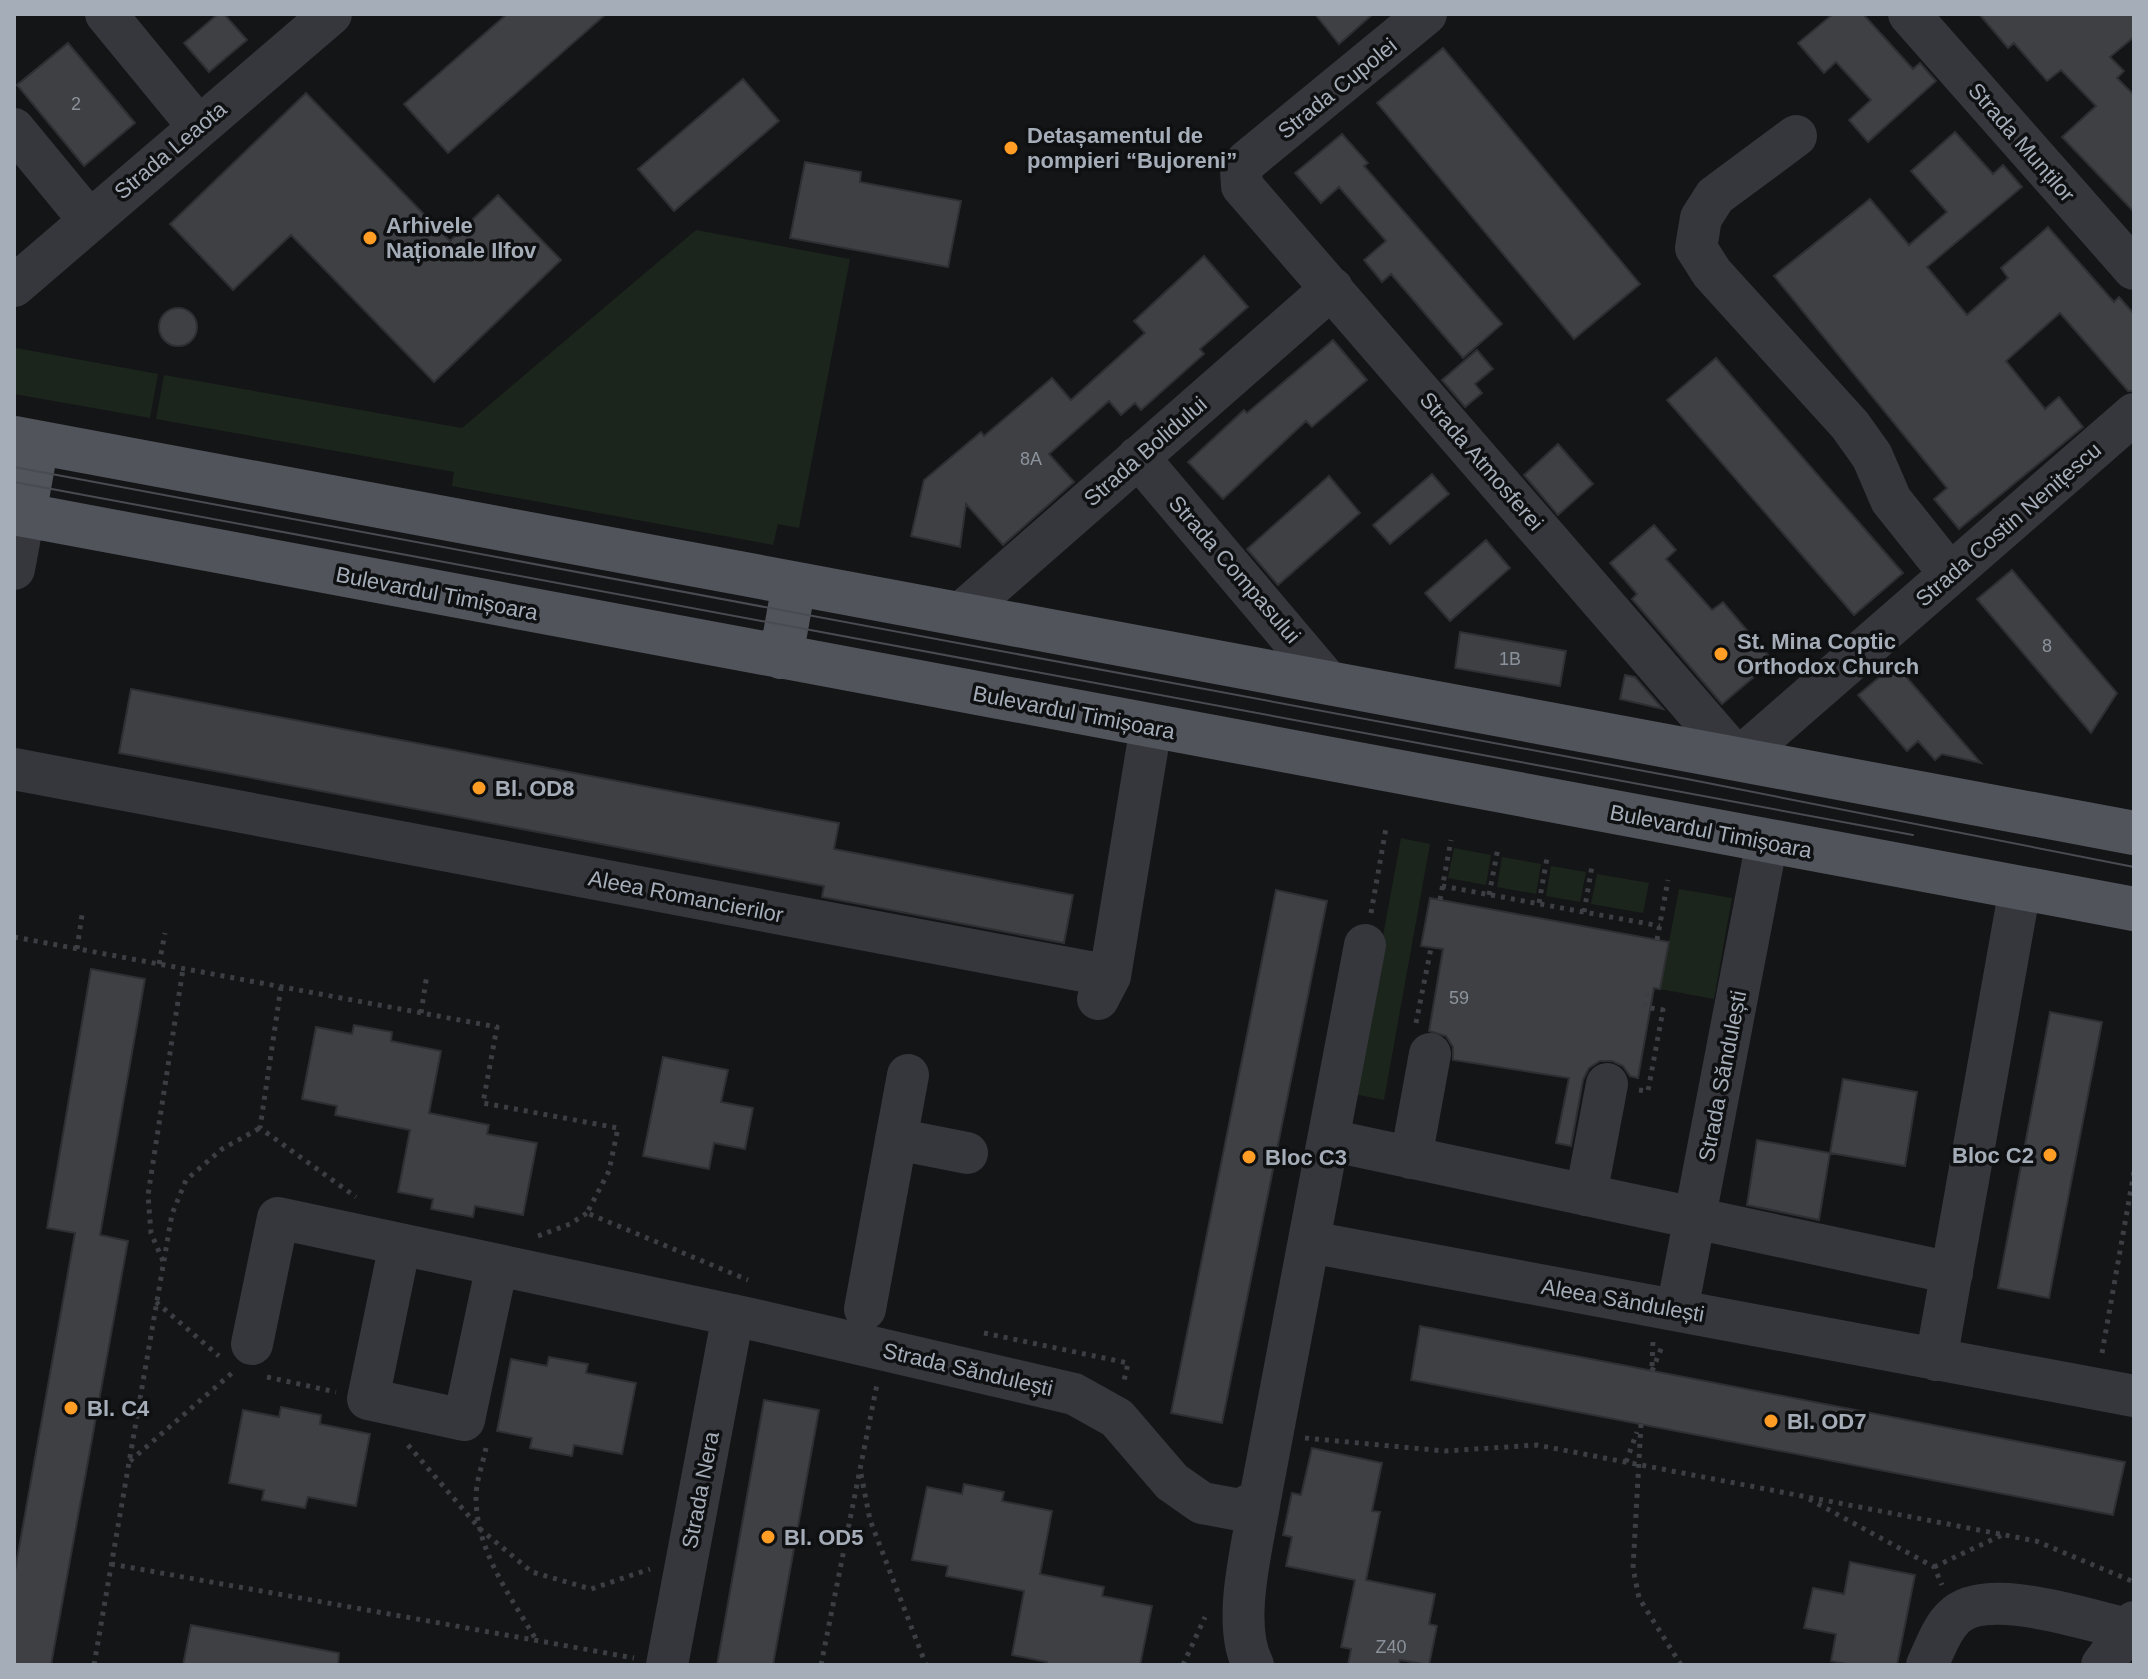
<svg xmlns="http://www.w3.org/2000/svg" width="2148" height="1679" font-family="Helvetica,sans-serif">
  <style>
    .green { fill: #1c251c }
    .building { fill: #3e4044; stroke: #2e2f33; stroke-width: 2 }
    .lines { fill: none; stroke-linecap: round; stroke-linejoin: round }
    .path { stroke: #3b3e43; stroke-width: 5; stroke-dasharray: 4 6; stroke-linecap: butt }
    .minor { stroke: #35373c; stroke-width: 42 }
    .major { stroke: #51545b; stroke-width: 44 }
    .tram { stroke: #484b51; stroke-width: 2 }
    .poi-dot { fill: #ff9d24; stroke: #0f1012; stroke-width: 3 }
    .labels { text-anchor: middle; stroke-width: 7; stroke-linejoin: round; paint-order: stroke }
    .number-label { font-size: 18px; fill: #8b929b }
    .street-label { font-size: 22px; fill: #a5adb8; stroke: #0f1012 }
    .poi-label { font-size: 22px; font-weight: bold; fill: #a5adb8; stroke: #0f1012; text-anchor: start }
  </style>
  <rect width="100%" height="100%" fill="#141517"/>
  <path class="green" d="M 696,230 L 850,259 L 799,528 L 778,524 L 773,545 L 452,486 L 454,472 L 156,419 L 164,375 L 462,428 Z
    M 16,348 L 158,374 L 150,418 L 14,394 Z
    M 1401,838 L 1430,844 L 1384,1100 L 1354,1094 Z
    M 1454,848 L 1491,855 L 1486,885 L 1448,878 Z
    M 1502,857 L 1541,864 L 1536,894 L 1497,887 Z
    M 1551,866 L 1586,872 L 1580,902 L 1546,896 Z
    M 1597,874 L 1649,883 L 1643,913 L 1591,904 Z
    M 1679,889 L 1732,898 L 1714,999 L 1660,989 Z"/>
  <path class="building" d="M 218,14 L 224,14 L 247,40 L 209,72 L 184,43 Z
    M 507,14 L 606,14 L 448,153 L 404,104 Z
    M 1315,14 L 1373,14 L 1339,44 Z
    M 1833,14 L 1863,14 L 1913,69 L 1920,63 L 1936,81 L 1868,142 L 1849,120 L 1871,100 L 1836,62 L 1824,73 L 1798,43 Z
    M 1979,14 L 2134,14 L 2134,37 L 2110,57 L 2124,71 L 2117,78 L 2134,95 L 2134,212 L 2062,137 L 2096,106 L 2061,70 L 2047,81 L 2014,43 L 2008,48 Z
    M 68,43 L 135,123 L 84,166 L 17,85 Z
    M 1443,48 L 1640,284 L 1574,339 L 1377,103 Z
    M 743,79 L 779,121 L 674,211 L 638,169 Z
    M 306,93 L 450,241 L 498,195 L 561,260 L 434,382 L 291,235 L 233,290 L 170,224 Z
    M 1955,132 L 1993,174 L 2003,165 L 2022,187 L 1927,267 L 1967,315 L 2008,278 L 2001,268 L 2048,227 L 2114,302 L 2119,297 L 2134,314 L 2134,391 L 2128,391 L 2060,313 L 2006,361 L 2045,409 L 2059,397 L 2083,427 L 1959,529 L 1934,499 L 1947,488 L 1774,276 L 1870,199 L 1909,245 L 1947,212 L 1911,171 Z
    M 1342,134 L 1368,163 L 1364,166 L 1502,324 L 1463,358 L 1391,274 L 1382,282 L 1364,260 L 1386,241 L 1339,187 L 1321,203 L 1295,173 Z
    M 805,162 L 861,172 L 860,182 L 961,201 L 948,267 L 790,238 Z
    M 1204,256 L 1248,307 L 1200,349 L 1204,354 L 1141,410 L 1135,403 L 1121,415 L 1109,401 L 1049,454 L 1074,482 L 1003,545 L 966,504 L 960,547 L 911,536 L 924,480 L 981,432 L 984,436 L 1052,378 L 1071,400 L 1145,333 L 1134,321 Z
    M159 327a19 19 0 1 1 38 0a19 19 0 1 1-38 0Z
    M 1333,340 L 1367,380 L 1312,427 L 1306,421 L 1223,499 L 1188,462 L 1244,410 L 1247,413 Z
    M 1477,350 L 1493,369 L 1475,384 L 1482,393 L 1465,407 L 1442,380 Z
    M 1716,358 L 1903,573 L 1854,615 L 1667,400 Z
    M 1558,444 L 1593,484 L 1558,515 L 1524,475 Z
    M 1432,474 L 1449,494 L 1390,544 L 1373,525 Z
    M 1329,476 L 1360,513 L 1278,585 L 1247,549 Z
    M 1654,525 L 1676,550 L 1666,559 L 1712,610 L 1723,602 L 1773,661 L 1722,704 L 1632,599 L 1637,594 L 1610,563 Z
    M 1486,540 L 1510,568 L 1450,621 L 1425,593 Z
    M 2012,570 L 2117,693 L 2091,733 L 1977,599 Z
    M 1460,632 L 1566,651 L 1560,686 L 1455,668 Z
    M 1895,664 L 1981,763 L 1942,754 L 1935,760 L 1918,741 L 1907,751 L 1858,695 Z
    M 1625,675 L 1635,677 L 1663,709 L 1620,699 Z
    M 131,689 L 839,823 L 834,849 L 1073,895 L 1064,943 L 822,897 L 824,886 L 119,753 Z
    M 1276,890 L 1327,901 L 1222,1423 L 1171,1413 Z
    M 1430,898 L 1669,942 L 1660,989 L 1654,988 L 1638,1078 L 1630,1076 L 1623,1066 L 1612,1061 L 1600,1061 L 1589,1068 L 1583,1080 L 1571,1146 L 1556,1143 L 1569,1078 L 1453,1060 L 1453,1047 L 1446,1036 L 1429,1031 L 1443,949 L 1421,946 Z
    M 91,969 L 145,979 L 100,1235 L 128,1241 L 51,1665 L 14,1665 L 14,1576 L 75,1233 L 47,1228 Z
    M 2050,1012 L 2102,1022 L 2049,1298 L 1998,1288 Z
    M 354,1025 L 392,1032 L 391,1041 L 441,1051 L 429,1113 L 489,1125 L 487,1134 L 537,1143 L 523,1215 L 475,1206 L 473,1217 L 431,1209 L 433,1199 L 398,1192 L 410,1130 L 335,1115 L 337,1106 L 302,1099 L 316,1027 L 352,1034 Z
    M 663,1057 L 728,1070 L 721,1102 L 753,1108 L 745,1149 L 714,1143 L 709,1169 L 643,1156 Z
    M 1843,1079 L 1917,1092 L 1905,1166 L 1830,1153 Z
    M 1757,1140 L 1830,1153 L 1819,1220 L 1747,1205 Z
    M 1420,1326 L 2125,1462 L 2113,1515 L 1411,1380 Z
    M 549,1357 L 588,1364 L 586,1373 L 636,1383 L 622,1454 L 574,1445 L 572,1456 L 530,1448 L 532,1438 L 497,1431 L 511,1359 L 547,1366 Z
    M 764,1400 L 819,1410 L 773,1665 L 717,1665 Z
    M 281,1407 L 321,1415 L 320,1424 L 370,1434 L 356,1506 L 308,1497 L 305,1508 L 262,1500 L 264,1490 L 229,1483 L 243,1410 L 279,1417 Z
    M 1312,1448 L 1382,1463 L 1372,1511 L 1380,1512 L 1366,1580 L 1435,1594 L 1429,1624 L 1437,1626 L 1429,1665 L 1400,1660 L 1399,1665 L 1348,1665 L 1351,1649 L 1341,1647 L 1355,1580 L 1286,1566 L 1292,1537 L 1283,1535 L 1292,1493 L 1301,1495 Z
    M 964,1484 L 1004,1492 L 1002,1501 L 1052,1511 L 1040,1574 L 1104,1587 L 1102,1596 L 1152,1606 L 1140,1665 L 1046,1665 L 1047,1662 L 1012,1655 L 1024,1591 L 946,1576 L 948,1566 L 912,1560 L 927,1487 L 962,1494 Z
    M 1850,1562 L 1915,1575 L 1897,1665 L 1853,1665 L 1831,1661 L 1836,1634 L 1804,1628 L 1813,1588 L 1844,1594 Z
    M 191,1625 L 339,1653 L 338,1665 L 183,1665 Z"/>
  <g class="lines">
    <path class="path" d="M 1442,886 L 1660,926
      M 1489,895 L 1498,848
      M 1440,900 L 1451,840
      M 1539,903 L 1547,858
      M 1584,912 L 1592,866
      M 1371,913 L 1386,828
      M 14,937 L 497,1027 L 483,1103 L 618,1128 L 609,1171 L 587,1213 L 748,1280
      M 1657,940 L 1668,880
      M 77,949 L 82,915
      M 159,964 L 165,933
      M 281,987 L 260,1128 L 356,1197
      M 421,1013 L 427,974
      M 1416,1023 L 1431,948
      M 1639,1090 L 1648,1091 L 1663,1010 L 1645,1007 L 1648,987
      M 538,1236 L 570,1224 L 587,1213
      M 163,1261 L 151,1233 L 148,1195 L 183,969
      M 156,1302 L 219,1356
      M 984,1333 L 1128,1363 L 1124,1381
      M 2102,1353 L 2134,1172
      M 1652,1366 L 1653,1340
      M 1652,1371 L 1663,1344
      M 267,1377 L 336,1392
      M 1641,1424 L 1633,1568 L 1639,1598 L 1681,1665
      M 1305,1438 L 1445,1451 L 1537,1445 L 2036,1541 L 2134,1582
      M 408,1445 L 480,1529 L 532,1572 L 591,1589 L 650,1569
      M 486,1448 C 483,1463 476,1481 476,1497 C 476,1550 509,1594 535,1638
      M 130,1461 L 232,1373
      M 1626,1462 L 1637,1432
      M 861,1474 L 870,1520 L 926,1665
      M 1809,1499 L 1934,1567 L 1942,1585
      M 111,1564 L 634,1658
      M 1934,1567 L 2002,1535
      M 94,1665 L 172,1214 L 186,1180 L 222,1149 L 260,1128
      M 821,1665 L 877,1384
      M 1183,1665 L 1205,1617"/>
    <path class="minor" d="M 106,14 L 198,126
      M 1426,14 L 1247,161 L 1241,170 L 1242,186 L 1738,759 L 2134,414
      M 1909,14 L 2134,269
      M 14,129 L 89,220
      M 1796,136 L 1715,196 L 1701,218 L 1696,248 L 1712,273 L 1850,425 L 1872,456 L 1891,500 L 1950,574
      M 14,286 L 331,14
      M 1138,457 L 1329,683
      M 14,569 L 24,515
      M 960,614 L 1332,288
      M 14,769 L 1110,976
      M 1098,999 L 1110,976 L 1151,726
      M 896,1139 L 967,1153
      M 1329,1140 L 1952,1273
      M 1411,1158 L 1430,1054
      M 1586,1195 L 1607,1084
      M 1310,1242 L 2134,1396
      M 400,1244 L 368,1399 L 464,1420 L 497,1265
      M 865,1309 L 908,1075
      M 1677,1310 L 1767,841
      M 252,1344 L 278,1218 L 751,1319 L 1074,1394 L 1117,1418 L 1172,1482 L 1202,1503 L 1240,1510 L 1260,1499 L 1365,945
      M 1936,1360 L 2020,888
      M 667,1665 L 733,1315
      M 1253,1665 C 1231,1623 1253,1545 1260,1499
      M 1927,1665 C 1935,1649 1941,1629 1954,1617 C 1986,1585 2086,1620 2127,1629
      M 2102,1665 L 2134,1622"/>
    <path class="major" d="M 14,438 L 2134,833
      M 14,513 L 2134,909
      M 24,515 L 37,443
      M 781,657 L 794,584"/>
    <path class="tram" d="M 14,467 L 1687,779 L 2134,867
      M 14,482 L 1913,835"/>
  </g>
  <g class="poi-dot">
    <circle cx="1011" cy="148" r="8"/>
    <circle cx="370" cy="238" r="8"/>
    <circle cx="1721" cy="654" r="8"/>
    <circle cx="479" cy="788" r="8"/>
    <circle cx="2050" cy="1155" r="8"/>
    <circle cx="1249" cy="1157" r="8"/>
    <circle cx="71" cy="1408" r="8"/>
    <circle cx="1771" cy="1421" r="8"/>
    <circle cx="768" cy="1537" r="8"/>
  </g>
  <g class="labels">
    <g class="number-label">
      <text x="76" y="110">2</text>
      <text x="1031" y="465">8A</text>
      <text x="2047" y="652">8</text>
      <text x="1510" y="665">1B</text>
      <text x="1459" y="1004">59</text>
      <text x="1391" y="1653">Z40</text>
    </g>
    <g class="street-label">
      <text transform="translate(1337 88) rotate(-39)" y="8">Strada Cupolei</text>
      <text transform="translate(2022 142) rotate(49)" y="8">Strada Munților</text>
      <text transform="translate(170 150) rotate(-40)" y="8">Strada Leaota</text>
      <text transform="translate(1145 451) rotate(-41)" y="8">Strada Bolidului</text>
      <text transform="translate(1482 461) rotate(49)" y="8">Strada Atmosferei</text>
      <text transform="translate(2008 524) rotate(-41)" y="8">Strada Costin Nenițescu</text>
      <text transform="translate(1235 569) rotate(49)" y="8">Strada Compasului</text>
      <text transform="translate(437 593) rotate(11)" y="8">Bulevardul Timișoara</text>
      <text transform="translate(1074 712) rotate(11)" y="8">Bulevardul Timișoara</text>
      <text transform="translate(1711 831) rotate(11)" y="8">Bulevardul Timișoara</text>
      <text transform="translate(686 896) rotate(11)" y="8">Aleea Romancierilor</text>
      <text transform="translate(1722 1076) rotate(-79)" y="8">Strada Săndulești</text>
      <text transform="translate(1623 1300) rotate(10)" y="8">Aleea Săndulești</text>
      <text transform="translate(968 1369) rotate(13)" y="8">Strada Săndulești</text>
      <text transform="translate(700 1490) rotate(-79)" y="8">Strada Nera</text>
    </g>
    <g class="poi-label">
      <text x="1027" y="143">Detașamentul de<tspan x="1027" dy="25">pompieri “Bujoreni”</tspan></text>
      <text x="386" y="233">Arhivele<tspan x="386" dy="25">Naționale Ilfov</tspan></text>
      <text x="1737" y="649">St. Mina Coptic<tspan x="1737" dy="25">Orthodox Church</tspan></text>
      <text x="495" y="796">Bl. OD8</text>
      <text x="2034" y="1163" text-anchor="end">Bloc C2</text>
      <text x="1265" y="1165">Bloc C3</text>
      <text x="87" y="1416">Bl. C4</text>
      <text x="1787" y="1429">Bl. OD7</text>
      <text x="784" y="1545">Bl. OD5</text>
    </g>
  </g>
  <rect width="2148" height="1679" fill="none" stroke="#a5adb8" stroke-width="32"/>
</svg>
